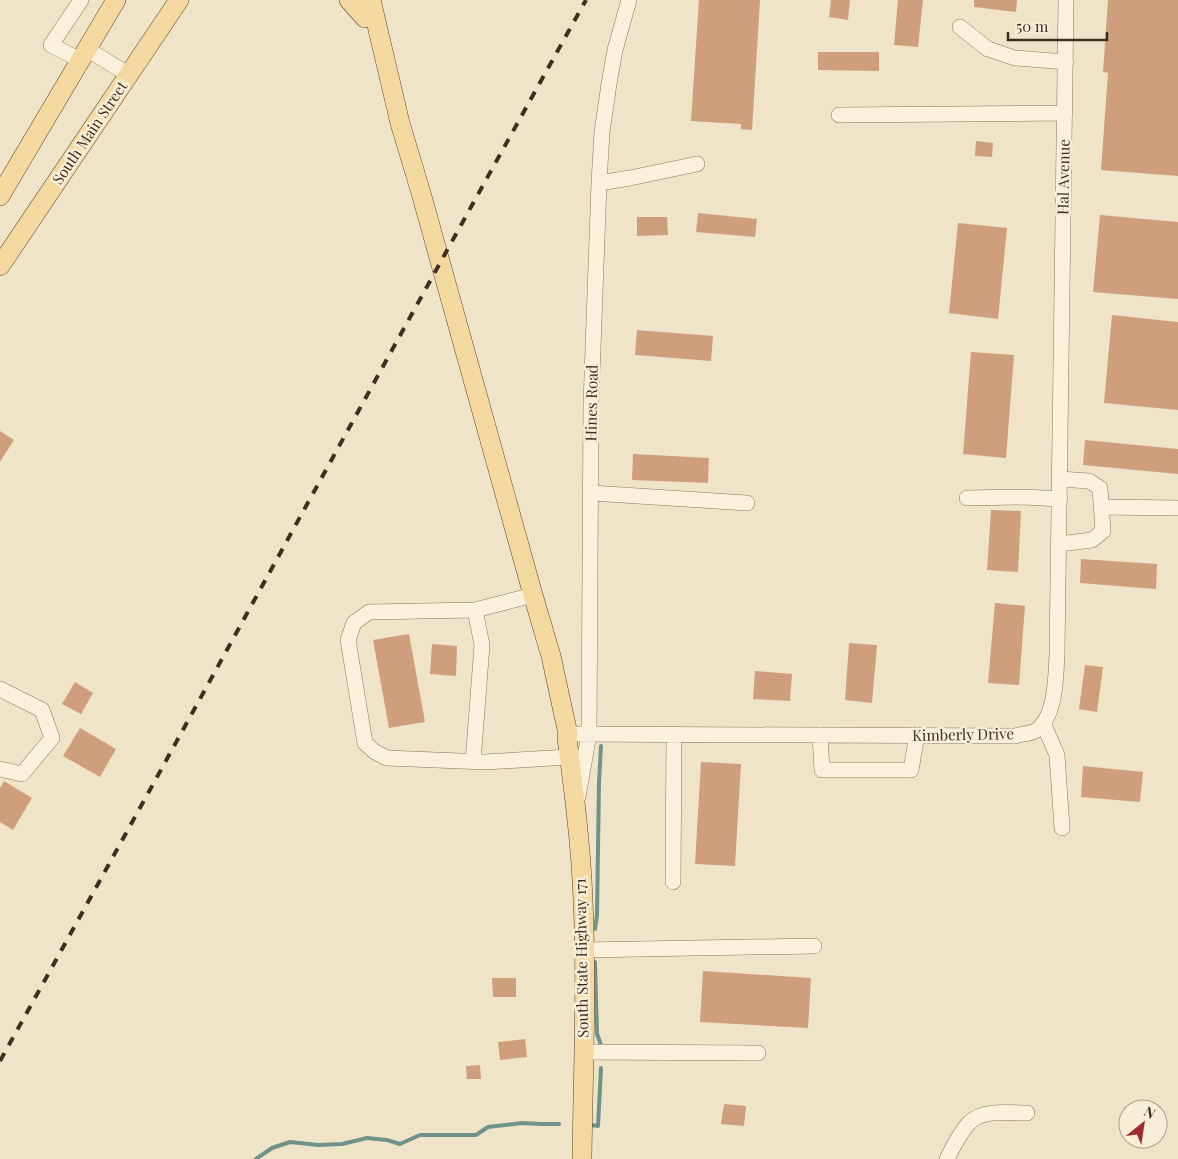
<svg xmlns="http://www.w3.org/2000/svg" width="1178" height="1159" font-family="'Playfair Display',serif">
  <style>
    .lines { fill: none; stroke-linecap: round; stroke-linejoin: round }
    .stream { stroke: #6f938a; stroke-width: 4 }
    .building { fill: #cf9f7d }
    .minor-casing { stroke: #8d765c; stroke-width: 16 }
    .major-casing { stroke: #5b4430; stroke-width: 20 }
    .minor { stroke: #faf1dc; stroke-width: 15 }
    .major { stroke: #f3d9a0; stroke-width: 19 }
    .rail { stroke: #3d2e20; stroke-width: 4; stroke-dasharray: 9 9; stroke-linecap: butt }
    .labels { text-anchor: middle; stroke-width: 5; stroke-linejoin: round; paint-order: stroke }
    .street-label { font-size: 15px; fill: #3d2e20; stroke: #f7eed8 }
  </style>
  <rect width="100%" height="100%" fill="#f0e4c8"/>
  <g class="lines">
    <path class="stream" d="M 595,929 L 597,915 L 599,782 L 601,746
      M 595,962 L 597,1034 L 601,1045
      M 591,1125 L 598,1126 L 601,1068
      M 256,1159 L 272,1148 L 290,1142 L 318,1145 L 342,1144 L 367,1138 L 387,1140 L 400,1144 L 420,1135 L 476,1135 L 488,1127 L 522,1123 L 541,1124 L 559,1124"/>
  </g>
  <path class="building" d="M 699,0 L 760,0 L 752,130 L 741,129 L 741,124 L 691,121 Z
    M 831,0 L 850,0 L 848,20 L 829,17 Z
    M 898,0 L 923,0 L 918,47 L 894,45 Z
    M 974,0 L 1017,0 L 1016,12 L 974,7 Z
    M 1108,0 L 1178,0 L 1178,176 L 1101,170 L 1108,73 L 1103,72 Z
    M 818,52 L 879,52 L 879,71 L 818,70 Z
    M 976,141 L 993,143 L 992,157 L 975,156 Z
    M 698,213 L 757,219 L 755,237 L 696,232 Z
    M 1100,215 L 1178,222 L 1178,299 L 1093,292 Z
    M 637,217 L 667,217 L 668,235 L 637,236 Z
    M 958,223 L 1007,228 L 998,319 L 949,313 Z
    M 1112,315 L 1178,322 L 1178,410 L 1104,403 Z
    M 637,330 L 713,336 L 711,361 L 635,355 Z
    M 971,352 L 1014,355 L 1006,458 L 963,454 Z
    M 0,431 L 14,440 L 0,462 Z
    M 1085,440 L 1178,449 L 1178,474 L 1083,465 Z
    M 633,454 L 709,458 L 708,483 L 632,480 Z
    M 991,510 L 1021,511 L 1018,572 L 987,570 Z
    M 1081,559 L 1157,564 L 1156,589 L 1080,583 Z
    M 995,603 L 1025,606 L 1019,685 L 988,683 Z
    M 409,634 L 425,722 L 389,728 L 373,640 Z
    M 849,643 L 877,645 L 872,703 L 845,700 Z
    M 432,644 L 457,646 L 456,676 L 430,674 Z
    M 1085,665 L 1103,667 L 1097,712 L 1079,709 Z
    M 755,671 L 792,674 L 790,701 L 753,699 Z
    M 75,682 L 93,693 L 81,714 L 62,704 Z
    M 80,728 L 116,749 L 100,777 L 63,756 Z
    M 701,762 L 741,764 L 735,866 L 695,864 Z
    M 1083,766 L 1143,772 L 1140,802 L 1081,797 Z
    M 4,781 L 32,798 L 13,830 L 0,822 L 0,788 Z
    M 703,971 L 811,978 L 808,1028 L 700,1022 Z
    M 492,978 L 516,978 L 516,997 L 493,997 Z
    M 525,1039 L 527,1057 L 500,1060 L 498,1042 Z
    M 480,1065 L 481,1079 L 467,1079 L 466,1066 Z
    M 724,1104 L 746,1106 L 744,1126 L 721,1124 Z"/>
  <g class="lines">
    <defs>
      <path id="minor" d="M 960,27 L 988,49 L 1015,58 L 1066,62
        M 87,49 L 129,75
        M 80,60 L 51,45 L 81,0
        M 839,115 L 1065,113
        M 599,183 L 630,178 L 697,164
        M 591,493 L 747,503
        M 967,498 L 1024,497 L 1060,499
        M 1101,507 L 1178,508
        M 1059,544 L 1092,540 L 1103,531 L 1100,488 L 1089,481 L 1060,479
        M 475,610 L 369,612 L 354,623 L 348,640 L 365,743 L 375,752 L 387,758 L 485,762 L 569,757 L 581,758
        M 0,689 L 42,710 L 52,738 L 22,774 L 0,769
        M 1043,723 L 1057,755 L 1062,828
        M 568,734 L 1015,736 C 1021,734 1029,734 1035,731 C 1056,719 1056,675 1057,654 L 1066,0
        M 820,735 L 822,770 L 911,770 L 917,735
        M 473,762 L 482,645 L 475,610 L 533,595
        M 578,797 L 589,734 L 591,404 L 599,183 L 602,132 L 609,84 L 615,50 L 629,0
        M 673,882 L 674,734
        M 584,950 L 814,946
        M 583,1052 L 758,1053
        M 947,1159 C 953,1147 960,1132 970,1122 C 984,1109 1009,1113 1027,1113"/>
      <path id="major" d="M 349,0 L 365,18
        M 371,0 L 400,123 L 421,193 L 528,577 L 533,595 L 551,656 L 568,734 L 567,738 C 574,792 581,846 583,900 C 587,986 583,1073 582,1159
        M 0,196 L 116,0
        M 0,266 L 179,0"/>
    </defs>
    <use href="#minor" class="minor-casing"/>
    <use href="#major" class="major-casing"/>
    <use href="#minor" class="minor"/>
    <use href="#major" class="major"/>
    <path class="rail" d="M 0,1061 C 196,708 389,353 586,0"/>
  </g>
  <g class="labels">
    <g class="street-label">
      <text transform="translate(90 133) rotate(-56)" y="5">South Main Street</text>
      <text transform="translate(1064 177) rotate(-89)" y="5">Hal Avenue</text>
      <text transform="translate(592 403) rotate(-89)" y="5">Hines Road</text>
      <text transform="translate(963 735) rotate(-1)" y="5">Kimberly Drive</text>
      <text transform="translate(582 958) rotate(-91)" y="5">South State Highway 171</text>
    </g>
  </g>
  <g transform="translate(1143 1124) rotate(30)"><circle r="24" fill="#f7eed8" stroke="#ada18e"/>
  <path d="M0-4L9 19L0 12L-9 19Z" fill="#9e2a2b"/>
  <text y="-8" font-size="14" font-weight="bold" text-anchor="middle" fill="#3d2e20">N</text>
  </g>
  <path d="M1008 32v8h99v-8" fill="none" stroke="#3d2e20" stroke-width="2.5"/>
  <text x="1016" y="32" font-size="15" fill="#3d2e20" stroke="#f7eed8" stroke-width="4" paint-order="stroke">50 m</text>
</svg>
